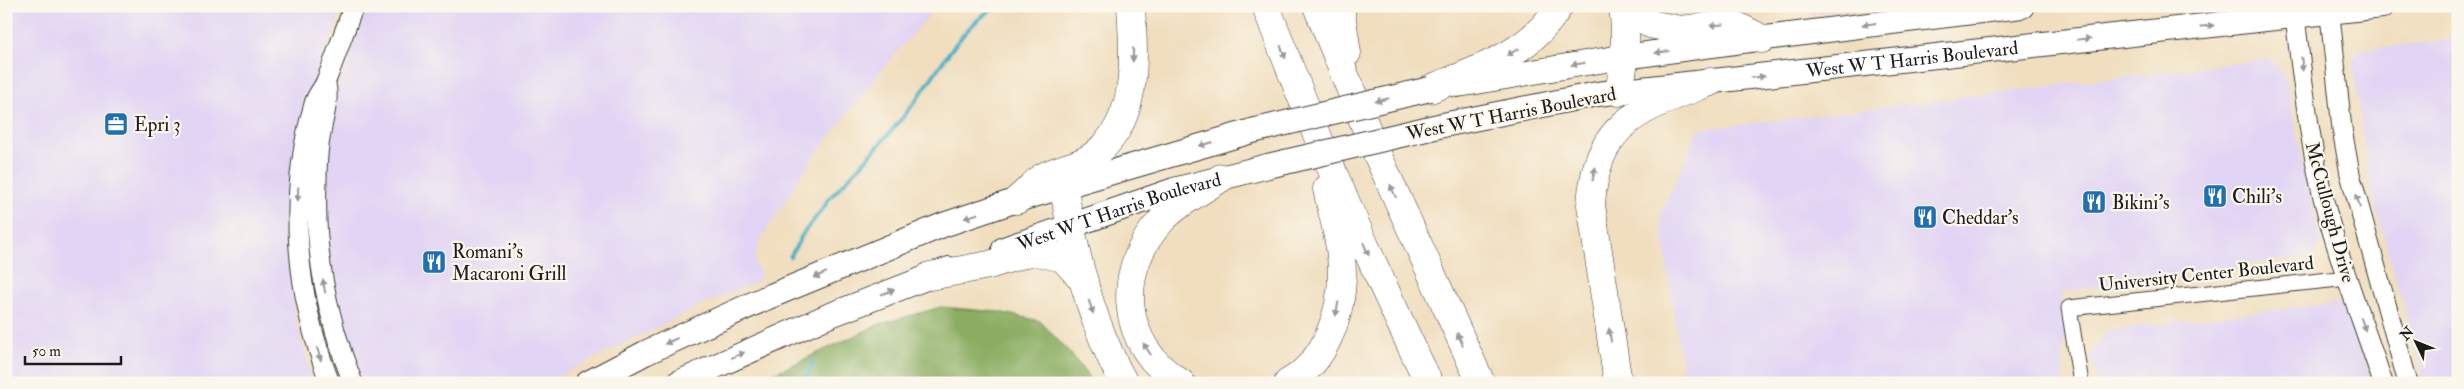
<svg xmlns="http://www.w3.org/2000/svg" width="2464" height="389" font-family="'IM FELL Double Pica',serif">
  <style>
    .built { fill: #e1d4f4 }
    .forest { fill: #8aad62; stroke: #53643f }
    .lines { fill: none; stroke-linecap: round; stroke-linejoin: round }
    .stream { stroke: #45afc4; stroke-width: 4 }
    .minor-casing { stroke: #3c3934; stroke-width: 17 }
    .tertiary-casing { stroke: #3c3934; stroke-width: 21 }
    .primary-casing { stroke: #3c3934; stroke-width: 26 }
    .motorway-casing { stroke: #3c3934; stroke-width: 29 }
    .minor { stroke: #fff; stroke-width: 15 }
    .tertiary { stroke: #fff; stroke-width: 19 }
    .primary { stroke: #fff; stroke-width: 24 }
    .motorway { stroke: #fff; stroke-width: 28 }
    .primary-bridge-casing { stroke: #3c3934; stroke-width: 26; stroke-linecap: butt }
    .primary-bridge { stroke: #fff; stroke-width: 24 }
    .oneway { fill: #999 }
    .labels { text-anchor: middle; stroke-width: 4.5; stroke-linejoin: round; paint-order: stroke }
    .street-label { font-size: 19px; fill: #1c1c1c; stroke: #fbf7ec }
    .poi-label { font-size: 19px; fill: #1c1c1c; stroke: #fbf7ec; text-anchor: start }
  </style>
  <rect width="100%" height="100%" fill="#fbf7ec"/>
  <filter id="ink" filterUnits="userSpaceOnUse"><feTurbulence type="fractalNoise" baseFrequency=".02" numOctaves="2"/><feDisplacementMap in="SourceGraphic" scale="10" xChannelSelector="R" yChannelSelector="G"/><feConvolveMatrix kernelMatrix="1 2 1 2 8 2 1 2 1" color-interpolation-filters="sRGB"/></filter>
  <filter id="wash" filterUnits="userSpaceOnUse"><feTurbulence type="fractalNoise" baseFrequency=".0096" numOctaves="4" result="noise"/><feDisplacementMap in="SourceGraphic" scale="20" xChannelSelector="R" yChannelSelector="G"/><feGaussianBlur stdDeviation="1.12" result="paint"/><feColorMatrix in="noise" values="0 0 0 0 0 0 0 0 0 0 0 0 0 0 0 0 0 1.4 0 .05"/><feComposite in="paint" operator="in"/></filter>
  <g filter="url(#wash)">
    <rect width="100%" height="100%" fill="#f0debe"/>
    <path class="built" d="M 6,6 L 343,6 L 320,67 L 310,100 L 289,222 L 288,243 L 295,316 L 313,383 L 6,383 Z
      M 368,6 L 937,6 L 887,63 L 812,159 L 794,187 L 761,239 L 756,252 L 755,261 L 762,279 L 698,307 L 544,383 L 359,383 L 339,319 L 327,249 L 325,174 L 330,120 L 348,56 Z
      M 1801,6 L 1890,6 L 1807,13 Z
      M 2458,39 L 2458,383 L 2425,383 L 2371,190 L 2352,61 L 2360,50 Z
      M 2269,59 L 2285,74 L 2307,186 L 2322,243 L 2316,251 L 2303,258 L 2153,276 L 2061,293 L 2066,336 L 2062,352 L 2064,383 L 1684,383 L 1660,216 L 1698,130 Z
      M 2342,302 L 2372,383 L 2098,383 L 2091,355 L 2108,330 Z"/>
    <path class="forest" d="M 941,307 L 999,312 L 1040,321 L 1071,354 L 1093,383 L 753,383 L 880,324 Z"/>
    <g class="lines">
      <path class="stream" d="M 790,257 L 804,232 L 825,206 L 827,201 C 855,171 885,141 911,107 C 939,71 956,32 996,6
        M 805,383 L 813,362"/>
    </g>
  </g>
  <g filter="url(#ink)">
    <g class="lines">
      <defs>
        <path id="minor" d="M 2081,383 L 2069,308 L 2348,278"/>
        <path id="tertiary" d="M 2294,6 C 2300,64 2307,123 2319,180 C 2334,249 2361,316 2383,383
          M 2329,6 L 2342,129 L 2350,174 L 2408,383
          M 326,84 C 330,101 323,117 321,133 C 318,148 317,163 317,179 C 314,252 326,315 353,383
          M 330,383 C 295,294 287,196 314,104 C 316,95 323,89 326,81 C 336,56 344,31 354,6"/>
        <g id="primary">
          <path d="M 1457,85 C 1513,76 1569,65 1625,57 C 1757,38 1890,22 2022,6"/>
          <path id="s1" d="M 1443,125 L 1597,94 L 2382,6"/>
          <path id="s2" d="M 1004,249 L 1174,190 L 1268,166"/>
          <path d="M 588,383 L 645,353 L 766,298 L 943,225 L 1017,200 L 1252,131"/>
          <path d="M 678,383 L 828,316 L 949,269"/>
        </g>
        <path id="motorway" d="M 1266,6 C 1314,134 1369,259 1429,383
          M 1317,6 L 1373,145 L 1481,383
          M 1340,6 L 1347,53
          M 1632,6 L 1650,24 L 1680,30 L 1733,24 L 1762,39
          M 1430,89 C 1478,69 1531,54 1559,6
          M 1619,92 C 1625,60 1627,38 1623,6
          M 1064,188 C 1074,255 1091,323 1124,383
          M 1017,200 C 1026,193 1034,183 1043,177 C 1059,168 1078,167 1093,156 C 1140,121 1134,58 1131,6
          M 930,276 L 989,265 L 1033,251 L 1063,258 L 1084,281
          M 1181,383 C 1120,347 1114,270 1162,220 C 1178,203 1201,191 1221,178
          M 1288,383 C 1326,362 1342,313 1342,273 C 1342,245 1333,216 1327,189
          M 1618,383 L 1591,205 C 1596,121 1641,109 1710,82"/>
      </defs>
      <use href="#minor" class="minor-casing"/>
      <use href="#tertiary" class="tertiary-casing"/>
      <use href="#primary" class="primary-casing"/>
      <use href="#motorway" class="motorway-casing"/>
      <use href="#minor" class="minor"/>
      <use href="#tertiary" class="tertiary"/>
      <use href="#primary" class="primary"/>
      <use href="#motorway" class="motorway"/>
      <defs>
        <path id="primary-bridge" d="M 1252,131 L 1430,89
          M 1268,166 L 1443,125"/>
      </defs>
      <use href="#primary-bridge" class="primary-bridge-casing"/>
      <use href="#primary-bridge" class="primary-bridge"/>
    </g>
    <defs><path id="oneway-solid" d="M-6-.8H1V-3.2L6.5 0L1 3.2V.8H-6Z" transform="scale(1.25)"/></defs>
    <g class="oneway">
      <use href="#oneway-solid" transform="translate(1869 24) rotate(173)"/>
      <use href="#oneway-solid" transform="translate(1717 25) rotate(174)"/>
      <use href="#oneway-solid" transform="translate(2207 26) rotate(-6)"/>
      <use href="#oneway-solid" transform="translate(2084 39) rotate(-6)"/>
      <use href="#oneway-solid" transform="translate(1283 52) rotate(69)"/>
      <use href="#oneway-solid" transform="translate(1513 52) rotate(150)"/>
      <use href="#oneway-solid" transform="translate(1662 52) rotate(172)"/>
      <use href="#oneway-solid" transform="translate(1133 55) rotate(91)"/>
      <use href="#oneway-solid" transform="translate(1578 64) rotate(171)"/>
      <use href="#oneway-solid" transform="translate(2302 64) rotate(84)"/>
      <use href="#oneway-solid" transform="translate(1758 77) rotate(-7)"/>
      <use href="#oneway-solid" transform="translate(1382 100) rotate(166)"/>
      <use href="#oneway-solid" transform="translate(1206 144) rotate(164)"/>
      <use href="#oneway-solid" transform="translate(1594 174) rotate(-77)"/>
      <use href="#oneway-solid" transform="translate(1393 191) rotate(-114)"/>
      <use href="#oneway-solid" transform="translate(298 194) rotate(92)"/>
      <use href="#oneway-solid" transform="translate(2358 201) rotate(-105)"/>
      <use href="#oneway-solid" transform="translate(971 216) rotate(161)"/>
      <use href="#oneway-solid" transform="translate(1366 249) rotate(67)"/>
      <use href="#oneway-solid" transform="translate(820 275) rotate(157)"/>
      <use href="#oneway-solid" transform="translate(324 286) rotate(-100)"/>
      <use href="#oneway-solid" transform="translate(888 292) rotate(-21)"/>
      <use href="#oneway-solid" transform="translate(1091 307) rotate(71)"/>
      <use href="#oneway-solid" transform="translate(1337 309) rotate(101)"/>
      <use href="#oneway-solid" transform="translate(2363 324) rotate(71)"/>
      <use href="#oneway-solid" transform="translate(1610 335) rotate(-99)"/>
      <use href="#oneway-solid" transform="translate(1460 339) rotate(-115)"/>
      <use href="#oneway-solid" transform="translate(671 341) rotate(155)"/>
      <use href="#oneway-solid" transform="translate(1147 349) rotate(-123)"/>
      <use href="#oneway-solid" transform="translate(319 354) rotate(72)"/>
      <use href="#oneway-solid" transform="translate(738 355) rotate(-24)"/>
    </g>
  </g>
  <defs>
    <symbol id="office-square" viewBox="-11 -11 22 22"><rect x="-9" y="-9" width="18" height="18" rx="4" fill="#1f6fb2" stroke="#fbf7ec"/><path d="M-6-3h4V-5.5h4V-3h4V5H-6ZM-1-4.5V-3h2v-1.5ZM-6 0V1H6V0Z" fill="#fff"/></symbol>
    <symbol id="restaurant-square" viewBox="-11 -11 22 22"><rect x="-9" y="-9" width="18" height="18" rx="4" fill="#1f6fb2" stroke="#fbf7ec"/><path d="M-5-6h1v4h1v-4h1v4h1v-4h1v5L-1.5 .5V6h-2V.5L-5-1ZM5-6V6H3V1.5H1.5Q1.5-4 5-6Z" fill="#fff"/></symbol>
  </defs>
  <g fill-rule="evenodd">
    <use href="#office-square" x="102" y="110" width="28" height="28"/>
    <use href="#restaurant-square" x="2201" y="182" width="28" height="28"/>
    <use href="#restaurant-square" x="2080" y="188" width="28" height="28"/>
    <use href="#restaurant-square" x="1911" y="203" width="28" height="28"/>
    <use href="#restaurant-square" x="420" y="248" width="28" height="28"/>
  </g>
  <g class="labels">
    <g class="street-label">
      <text dy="7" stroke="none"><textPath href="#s1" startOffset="474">West W T Harris Boulevard</textPath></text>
      <text transform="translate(1511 113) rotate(-11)" y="7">West W T Harris Boulevard</text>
      <text dy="7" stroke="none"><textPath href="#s2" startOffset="121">West W T Harris Boulevard</textPath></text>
      <text transform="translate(2331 212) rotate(75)" y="7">McCullough Drive</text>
      <text transform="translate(2206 273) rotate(-6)" y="7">University Center Boulevard</text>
    </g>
    <g class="poi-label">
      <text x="134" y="131">Epri 3</text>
      <text x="2232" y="203">Chili's</text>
      <text x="2112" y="209">Bikini's</text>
      <text x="1942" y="224">Cheddar's</text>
      <text x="452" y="258">Romani's<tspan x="452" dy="22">Macaroni Grill</tspan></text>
    </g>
  </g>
  <rect width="2464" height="389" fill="none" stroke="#fbf7ec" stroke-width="25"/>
  <g transform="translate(2416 342) rotate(313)" stroke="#fbf7ec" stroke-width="4" paint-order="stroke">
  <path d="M0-4L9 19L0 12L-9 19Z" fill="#1c1c1c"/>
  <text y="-8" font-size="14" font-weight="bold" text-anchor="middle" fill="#1c1c1c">N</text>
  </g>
  <path d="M25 356v8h96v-8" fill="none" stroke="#1c1c1c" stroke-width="2.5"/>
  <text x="32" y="356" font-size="15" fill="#1c1c1c" stroke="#fbf7ec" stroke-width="4" paint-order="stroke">50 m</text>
</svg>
